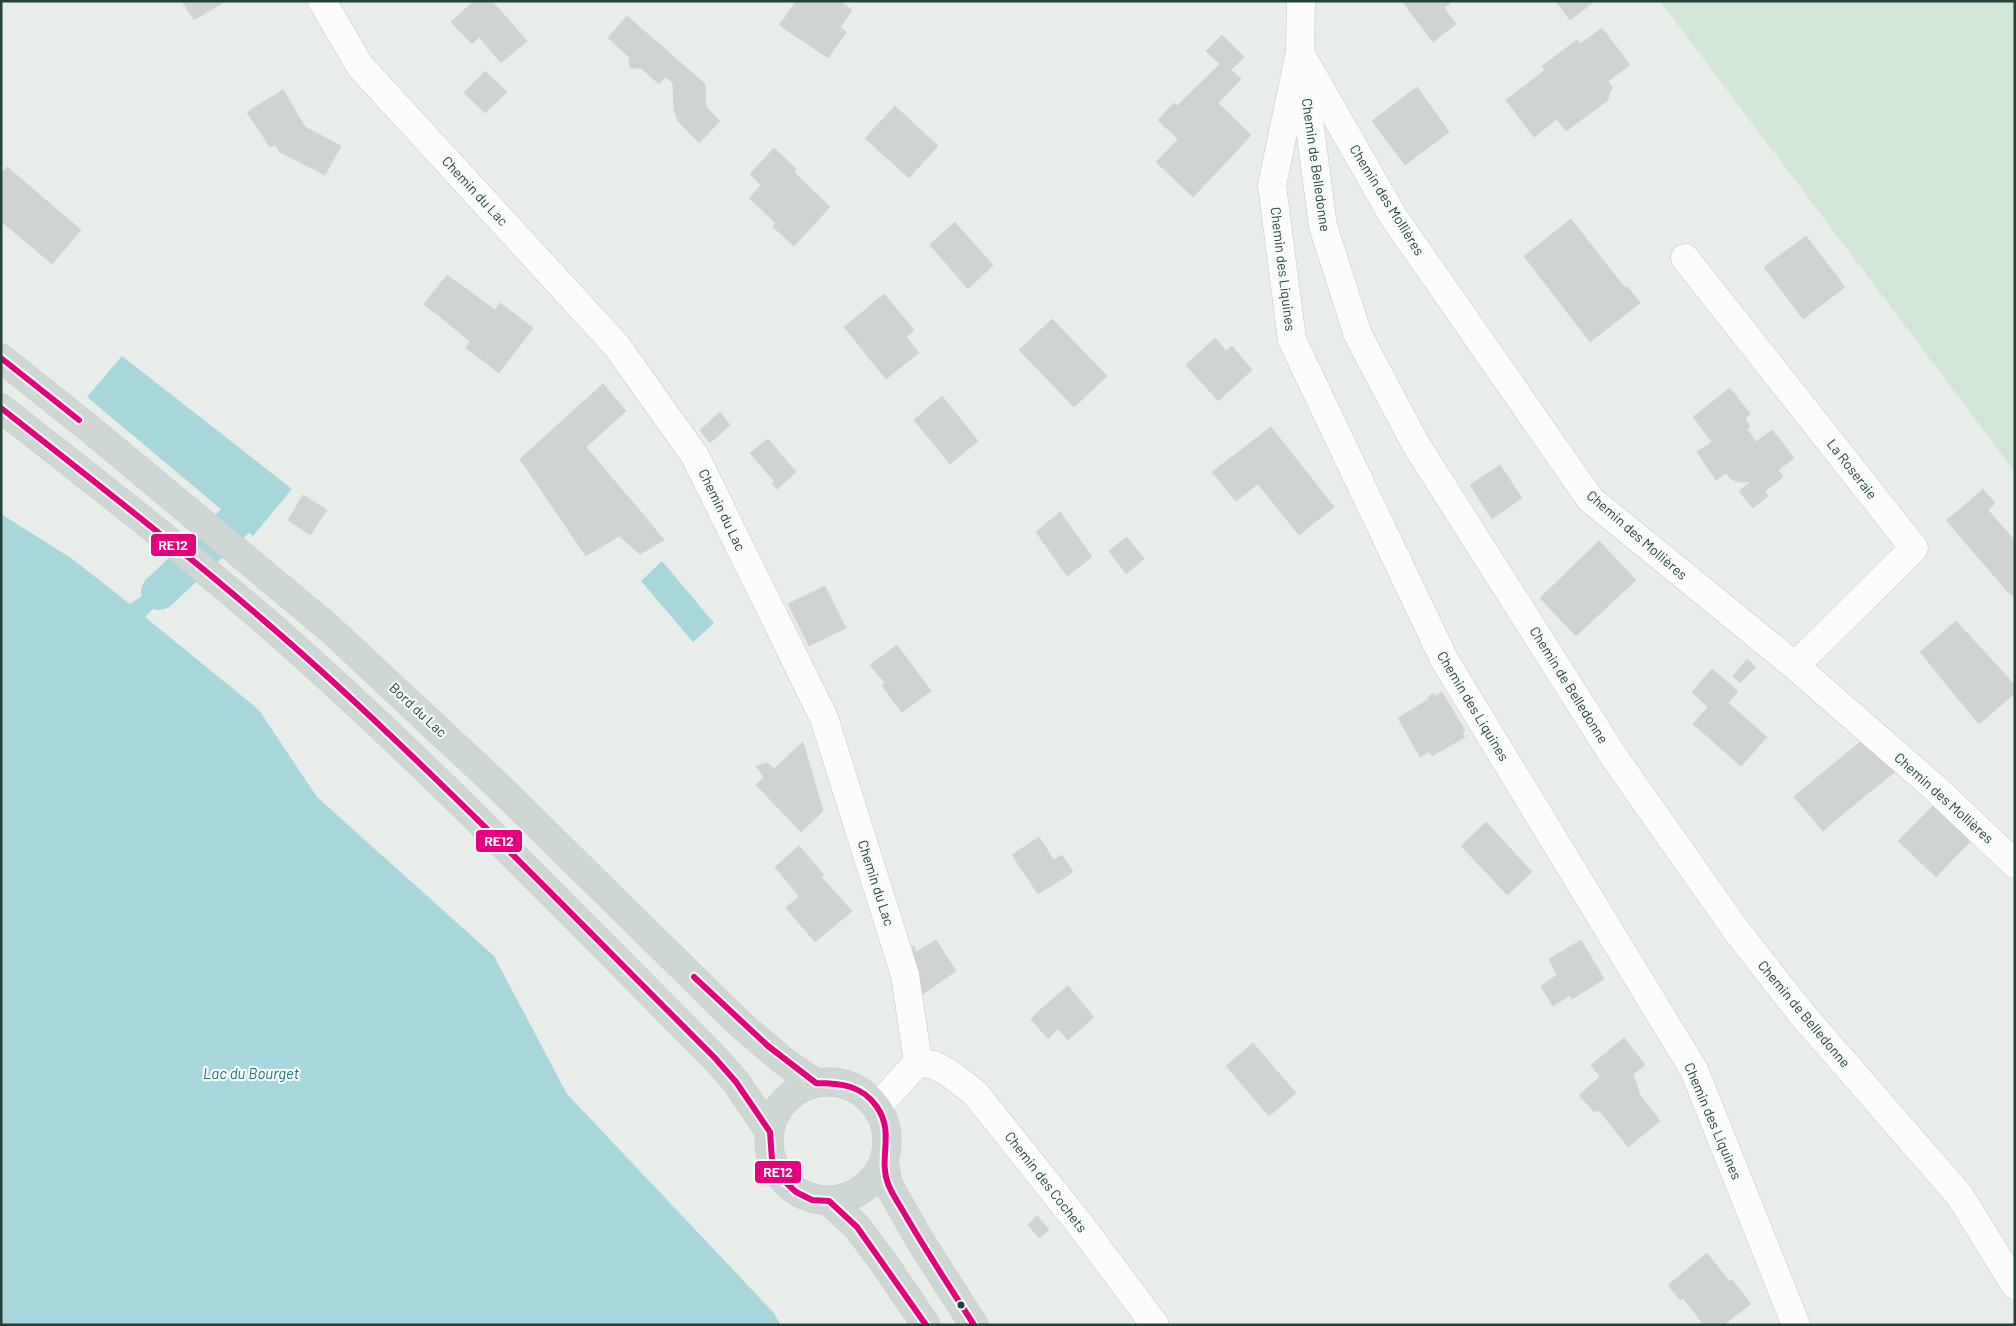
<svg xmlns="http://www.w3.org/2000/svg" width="2016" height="1326" font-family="Barlow,sans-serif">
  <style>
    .green { fill: #d1e6d6 }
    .water { fill: #a8d7db }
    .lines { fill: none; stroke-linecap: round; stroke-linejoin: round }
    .canal { stroke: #a8d7db; stroke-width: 36 }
    .building { fill: #cfd4d2; stroke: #d1d6d3 }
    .minor-casing { stroke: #c5cac7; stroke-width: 29 }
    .tertiary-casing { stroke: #c5cac7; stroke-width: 29 }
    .secondary-casing { stroke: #c3cbc7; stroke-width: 29 }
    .primary-casing { stroke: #c3ccc8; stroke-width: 29 }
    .minor { stroke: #fcfcfc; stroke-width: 28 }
    .tertiary { stroke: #fcfcfc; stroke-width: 28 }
    .secondary { stroke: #fcfcfc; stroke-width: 28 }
    .primary { stroke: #cfd7d5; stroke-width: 28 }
    .bus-1-casing { stroke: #f7fbf9; stroke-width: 10 }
    .bus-1 { stroke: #e5007d; stroke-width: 6 }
    .bus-dot { fill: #244238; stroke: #f7fbf9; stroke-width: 2 }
    .labels { text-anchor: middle; stroke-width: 4.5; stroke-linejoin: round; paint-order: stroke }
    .street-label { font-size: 14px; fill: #244238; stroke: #f7fbf9 }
    .water-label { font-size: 15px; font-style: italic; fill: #1a7781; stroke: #f7fbf9 }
    .line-badge { stroke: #f7fbf9; stroke-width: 2 }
    .badge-label { font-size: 14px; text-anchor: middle; font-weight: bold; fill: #fff }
  </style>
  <rect width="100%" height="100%" fill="#e8edea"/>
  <path class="green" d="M 1660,1 L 2015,1 L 2015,472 Z"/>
  <path class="water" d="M 122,356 L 292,489 L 253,536 L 87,397 Z
    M 1,514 L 71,558 L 130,604 L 154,588 L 165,597 L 145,617 L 259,710 L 317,797 L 494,956 L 567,1094 L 773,1312 L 781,1325 L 1,1325 Z
    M 662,561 L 714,623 L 693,642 L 641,581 Z"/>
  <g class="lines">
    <path class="canal" d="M 159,592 L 235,521"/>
  </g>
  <path class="building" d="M 182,1 L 226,1 L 194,20 Z
    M 474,1 L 492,1 L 527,41 L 501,63 L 479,37 L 472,44 L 451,22 Z
    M 796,1 L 839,1 L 852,10 L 826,48 L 784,19 Z
    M 1402,1 L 1453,1 L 1444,8 L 1456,24 L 1433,42 Z
    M 1556,1 L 1595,1 L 1570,20 Z
    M 627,16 L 705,84 L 706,107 L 720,121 L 699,143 L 678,121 L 674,110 L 673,83 L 666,77 L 659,84 L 641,68 L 630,68 L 629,57 L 608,38 Z
    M 784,19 L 826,48 L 840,27 L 846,32 L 828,58 L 779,25 Z
    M 1602,28 L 1624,57 L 1602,73 L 1613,88 L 1610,91 L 1608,100 L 1592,112 L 1579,114 L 1575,110 L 1563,119 L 1557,111 L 1530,132 L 1506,100 L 1545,70 L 1542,66 L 1577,40 L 1580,44 Z
    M 1222,35 L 1244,57 L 1231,70 L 1241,79 L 1218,103 L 1251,135 L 1233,155 L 1177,106 L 1220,64 L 1206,51 Z
    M 1624,57 L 1630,65 L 1608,81 L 1602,73 Z
    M 485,71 L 507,92 L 485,113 L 464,93 Z
    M 1417,87 L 1449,132 L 1405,165 L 1372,121 Z
    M 283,90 L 305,127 L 341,146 L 325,175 L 280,152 L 275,145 L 270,147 L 247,112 Z
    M 1174,103 L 1195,122 L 1178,139 L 1158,120 Z
    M 895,106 L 938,146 L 909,178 L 865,138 Z
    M 1575,110 L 1579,114 L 1592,112 L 1566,131 L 1557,119 L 1534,137 L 1530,132 L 1557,111 L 1563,119 Z
    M 1195,122 L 1233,155 L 1193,197 L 1156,162 Z
    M 774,148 L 796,169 L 794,172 L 830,207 L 794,246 L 773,227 L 776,223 L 749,198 L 761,185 L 750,174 Z
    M 7,167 L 81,230 L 52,264 L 1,221 L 1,174 Z
    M 1571,219 L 1625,288 L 1586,318 L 1533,249 Z
    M 955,222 L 958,226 L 940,242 L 937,238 Z
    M 958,226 L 993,265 L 968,289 L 930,245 L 937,238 L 940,242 Z
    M 1806,236 L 1845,287 L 1803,319 L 1764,267 Z
    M 1533,249 L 1586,318 L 1627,286 L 1640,303 L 1590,342 L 1524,256 Z
    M 447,275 L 495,310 L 500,303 L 533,328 L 499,373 L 466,348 L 470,341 L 424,304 Z
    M 884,294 L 914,330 L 906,337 L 919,353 L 901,367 L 859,315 Z
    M 859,315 L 901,367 L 886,379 L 844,327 Z
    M 1052,319 L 1107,376 L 1074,407 L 1019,350 Z
    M 1215,338 L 1226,351 L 1232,346 L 1252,370 L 1218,401 L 1186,365 Z
    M 603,384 L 626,411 L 586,447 L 563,420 Z
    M 1730,388 L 1750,414 L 1745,418 L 1750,426 L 1747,429 L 1756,442 L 1752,445 L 1761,456 L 1781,441 L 1794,458 L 1778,470 L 1783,477 L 1765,491 L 1755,479 L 1748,482 L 1739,482 L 1731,479 L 1726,473 L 1716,480 L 1697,452 L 1712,442 L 1693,417 Z
    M 942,396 L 978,441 L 950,464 L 914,420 Z
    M 720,412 L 730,425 L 710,443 L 700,430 Z
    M 563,420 L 647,519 L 664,540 L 640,554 L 619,536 L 606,521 L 588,535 L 552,490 L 545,496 L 520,459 Z
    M 1271,427 L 1334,507 L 1299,535 L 1258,484 L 1236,501 L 1212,472 Z
    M 1772,430 L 1781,441 L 1761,456 L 1752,445 Z
    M 768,439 L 796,472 L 777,489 L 772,484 L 774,481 L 750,453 Z
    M 1500,465 L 1522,498 L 1492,519 L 1470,485 Z
    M 1755,479 L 1768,496 L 1753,508 L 1739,491 Z
    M 1983,489 L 1995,503 L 1988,510 L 2015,541 L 2015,597 L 2007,591 L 1958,534 L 1969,524 L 1958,511 Z
    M 552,490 L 588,535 L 606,521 L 619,536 L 586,556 L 545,496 Z
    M 303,495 L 327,510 L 310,535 L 288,520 Z
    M 1958,511 L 1969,524 L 1958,534 L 1946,520 Z
    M 1060,512 L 1092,557 L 1067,576 L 1036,532 Z
    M 1127,537 L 1144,559 L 1126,574 L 1109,551 Z
    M 1599,541 L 1636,580 L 1576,636 L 1540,598 Z
    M 825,586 L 846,628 L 809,646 L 788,604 Z
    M 1956,621 L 2003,672 L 1996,679 L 2008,693 L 1984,714 L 1972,700 L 1964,706 L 1920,652 Z
    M 897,645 L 931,691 L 902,712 L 882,686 L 885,683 L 870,665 Z
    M 1747,659 L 1756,667 L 1740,683 L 1733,676 Z
    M 1712,669 L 1738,691 L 1728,703 L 1767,737 L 1741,766 L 1693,724 L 1708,707 L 1692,692 Z
    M 2003,672 L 2015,686 L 2015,693 L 1979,724 L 1964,706 L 1972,700 L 1984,714 L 2008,693 L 1996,679 Z
    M 1442,692 L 1465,731 L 1420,757 L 1398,718 L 1429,699 L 1428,697 L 1434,693 L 1436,696 Z
    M 1462,733 L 1465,737 L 1432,756 L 1429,751 Z
    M 1864,739 L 1897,770 L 1844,813 L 1815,779 Z
    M 803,742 L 823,811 L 801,832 L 756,785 L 764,777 L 756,766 L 768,763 L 774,769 Z
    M 1815,779 L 1844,813 L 1823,831 L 1794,797 Z
    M 1934,805 L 1971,841 L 1953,859 L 1917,822 Z
    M 1486,822 L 1532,872 L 1518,885 L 1496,862 L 1486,872 L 1461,846 Z
    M 1917,822 L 1953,859 L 1936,877 L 1898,841 Z
    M 1039,837 L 1054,860 L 1062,855 L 1073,872 L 1038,894 L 1012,855 Z
    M 799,846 L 819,869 L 793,889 L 775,867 Z
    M 1496,862 L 1518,885 L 1507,895 L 1486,872 Z
    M 819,869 L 824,875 L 799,896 L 793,889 Z
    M 821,877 L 852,911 L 815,942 L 786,908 Z
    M 936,940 L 956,971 L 917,998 L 904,952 L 914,946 L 916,952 Z
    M 1581,940 L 1604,979 L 1572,999 L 1570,995 L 1553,1006 L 1541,986 L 1557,975 L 1549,959 Z
    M 1068,986 L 1094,1017 L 1068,1040 L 1041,1009 Z
    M 1041,1009 L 1058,1029 L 1048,1039 L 1031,1019 Z
    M 1624,1038 L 1645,1065 L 1633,1074 L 1640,1095 L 1660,1121 L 1628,1147 L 1599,1110 L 1594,1112 L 1579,1095 L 1600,1077 L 1591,1065 Z
    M 1253,1043 L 1296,1093 L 1269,1116 L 1226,1066 Z
    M 1037,1216 L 1049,1230 L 1039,1238 L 1028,1225 Z
    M 1707,1253 L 1729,1281 L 1732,1280 L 1751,1304 L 1723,1325 L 1704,1325 L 1683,1298 L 1680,1300 L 1668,1285 Z"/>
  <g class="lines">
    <defs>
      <path id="minor" d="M 1300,53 L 1393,216 L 1590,499 L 1795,666 L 1935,788 L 2015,864
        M 1299,57 L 1272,185 L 1292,340 L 1445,661 L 1694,1070 L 1796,1325
        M 1685,258 L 1914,548 L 1795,666
        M 918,1062 L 934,1065 L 949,1073 L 975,1093 L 1078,1222 L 1155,1325"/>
      <path id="tertiary" d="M 322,1 L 360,66 L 616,345 L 695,456 L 824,718 L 905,975 L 918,1062 L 877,1107"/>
      <path id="secondary" d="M 1301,1 L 1300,53 L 1323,226 L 1358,335 L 1415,443 L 1614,757 L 1736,930 L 1801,1013 L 1960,1196 L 2015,1285"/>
      <path id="primary" d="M 1,358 L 90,429 L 329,628 L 495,783 L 741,1025 L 786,1063 L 816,1083
        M 1,408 C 92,480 185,551 273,628 C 427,763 569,912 714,1057 L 736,1082 L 770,1132
        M769 1141a59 59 0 1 1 118 0a59 59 0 1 1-118 0Z
        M 884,1161 L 888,1184 L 919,1239 L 974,1325
        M 829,1201 L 857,1227 L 884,1263 L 926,1325"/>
    </defs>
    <use href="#minor" class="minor-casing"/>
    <use href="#tertiary" class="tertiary-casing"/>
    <use href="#secondary" class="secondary-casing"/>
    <use href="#primary" class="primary-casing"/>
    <use href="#minor" class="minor"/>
    <use href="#tertiary" class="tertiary"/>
    <use href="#secondary" class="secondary"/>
    <use href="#primary" class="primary"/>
    <defs>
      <path id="bus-1" d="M 1,358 L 79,420
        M 1,408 C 113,496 225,583 330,679 C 463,801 587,930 714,1057 L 736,1082 L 770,1132 L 772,1160 L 781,1178 L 796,1192 L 812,1200 L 829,1201 L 857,1227 L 926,1325
        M 694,977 L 768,1046 L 816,1083
        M 816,1083 C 840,1083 862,1085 877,1107 C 895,1133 878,1158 888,1184 C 893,1196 901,1207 907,1218 C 928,1254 951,1289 974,1325"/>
    </defs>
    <use href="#bus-1" class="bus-1-casing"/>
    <use href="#bus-1" class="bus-1"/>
  </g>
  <circle class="bus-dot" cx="961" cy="1305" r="4.5"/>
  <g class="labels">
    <g class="street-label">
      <text transform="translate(1316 165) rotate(82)" y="5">Chemin de Belledonne</text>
      <text transform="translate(475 191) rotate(47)" y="5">Chemin du Lac</text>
      <text transform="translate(1387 200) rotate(58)" y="5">Chemin des Mollières</text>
      <text transform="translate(1283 269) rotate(83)" y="5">Chemin des Liquines</text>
      <text transform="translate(1852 469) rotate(52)" y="5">La Roseraie</text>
      <text transform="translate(722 510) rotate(64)" y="5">Chemin du Lac</text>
      <text transform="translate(1637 535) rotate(41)" y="5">Chemin des Mollières</text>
      <text transform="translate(1569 685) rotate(58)" y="5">Chemin de Belledonne</text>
      <text transform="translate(1473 706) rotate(59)" y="5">Chemin des Liquines</text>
      <text transform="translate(418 710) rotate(43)" y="5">Bord du Lac</text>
      <text transform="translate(1944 798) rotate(42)" y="5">Chemin des Mollières</text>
      <text transform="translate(876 883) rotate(72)" y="5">Chemin du Lac</text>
      <text transform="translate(1804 1014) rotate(50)" y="5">Chemin de Belledonne</text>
      <text transform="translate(1713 1121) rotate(67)" y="5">Chemin des Liquines</text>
      <text transform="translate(1046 1182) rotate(52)" y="5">Chemin des Cochets</text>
    </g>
    <g class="water-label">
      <text x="251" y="1079">Lac du Bourget</text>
    </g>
  </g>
  <g class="line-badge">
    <rect x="150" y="533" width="47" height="24" rx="5" fill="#e5007d"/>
    <rect x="475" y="829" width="48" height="24" rx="5" fill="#e5007d"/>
    <rect x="754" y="1160" width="48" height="24" rx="5" fill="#e5007d"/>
  </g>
  <g class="badge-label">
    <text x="173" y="550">RE12</text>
    <text x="499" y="846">RE12</text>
    <text x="778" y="1177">RE12</text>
  </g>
  <rect width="2016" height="1326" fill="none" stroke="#244238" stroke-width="5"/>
</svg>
